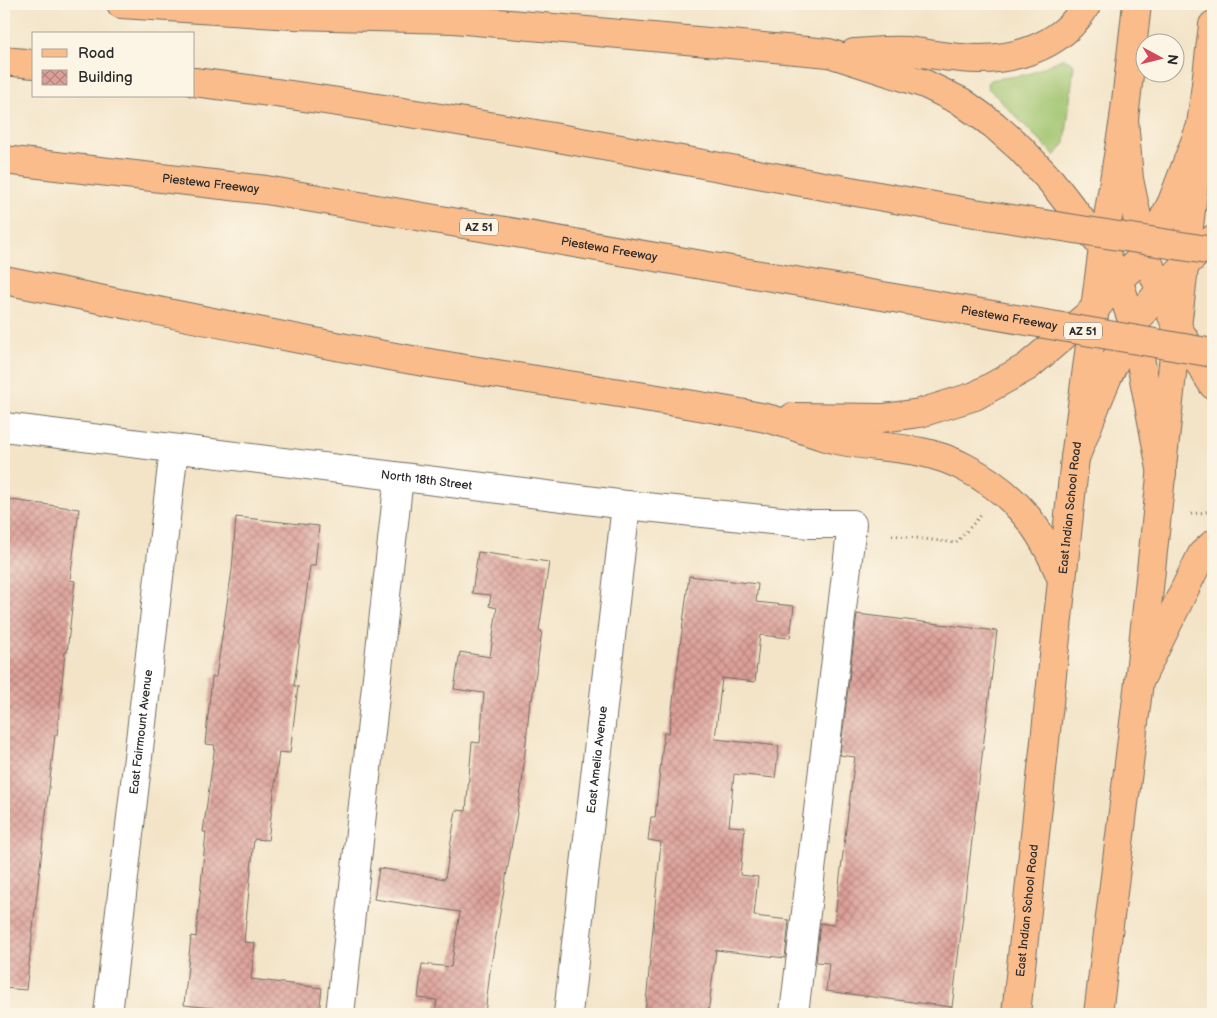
<svg xmlns="http://www.w3.org/2000/svg" width="1217" height="1018" font-family="'Balsamiq Sans',sans-serif">
  <style>
    .grass { fill: #a1c56f; stroke: #66784d }
    .building { fill: url(#building-cross-hatch) }
    .lines { fill: none; stroke-linecap: round; stroke-linejoin: round }
    .minor-casing { stroke: #716c62; stroke-width: 30 }
    .major-casing { stroke: #716c62; stroke-width: 30 }
    .highway-casing { stroke: #716c62; stroke-width: 30 }
    .path { stroke: #716c62; stroke-width: 3; stroke-dasharray: 1 4; stroke-linecap: butt }
    .minor { stroke: #fff; stroke-width: 28 }
    .major { stroke: #fabc8b; stroke-width: 28 }
    .highway { stroke: #fabc8b; stroke-width: 28 }
    .highway-bridge-casing { stroke: #716c62; stroke-width: 30; stroke-linecap: butt }
    .highway-bridge { stroke: #fabc8b; stroke-width: 28 }
    .labels { text-anchor: middle; stroke-width: 4; stroke-linejoin: round; paint-order: stroke }
    .shield { fill: #fcf5e5; stroke: #6a6863; stroke-width: 1 }
    .shield-label { font-size: 11px; font-weight: bold; fill: #2b2b2b }
    .street-label { font-size: 12px; fill: #2b2b2b; stroke: #fcf5e5 }
  </style>
  <defs>
    <pattern id="building-cross-hatch" width="8" height="8" patternUnits="userSpaceOnUse" patternTransform="scale(1.25)"><rect width="8" height="8" fill="#dda099"/><path d="M0 0l8 8M0 8l8-8" fill="none" stroke="#b3837d"/></pattern>
  </defs>
  <rect width="100%" height="100%" fill="#fcf5e5"/>
  <filter id="ink" filterUnits="userSpaceOnUse"><feTurbulence type="fractalNoise" baseFrequency=".02" numOctaves="2"/><feDisplacementMap in="SourceGraphic" scale="10" xChannelSelector="R" yChannelSelector="G"/><feConvolveMatrix kernelMatrix="1 2 1 2 8 2 1 2 1" color-interpolation-filters="sRGB"/></filter>
  <filter id="wash" filterUnits="userSpaceOnUse"><feTurbulence type="fractalNoise" baseFrequency=".0096" numOctaves="4" result="noise"/><feDisplacementMap in="SourceGraphic" scale="20" xChannelSelector="R" yChannelSelector="G"/><feGaussianBlur stdDeviation="1.12" result="paint"/><feColorMatrix in="noise" values="0 0 0 0 0 0 0 0 0 0 0 0 0 0 0 0 0 1.4 0 .05"/><feComposite in="paint" operator="in"/></filter>
  <g filter="url(#wash)">
    <rect width="100%" height="100%" fill="#f3e4c8"/>
    <path class="grass" d="M 1064,58 L 1074,65 L 1065,143 L 1055,156 L 988,88 L 987,83 L 990,80 L 1029,74 Z"/>
    <g id="blocks">
      <path class="building" d="M 4,499 L 79,509 L 70,580 L 75,581 L 67,652 L 65,652 L 57,735 L 55,735 L 26,990 L 4,988 Z
        M 236,517 L 319,526 L 315,566 L 310,566 L 294,686 L 298,686 L 290,753 L 279,752 L 268,840 L 254,839 L 244,942 L 255,943 L 251,979 L 322,988 L 319,1014 L 266,1014 L 184,1005 L 191,936 L 196,937 L 206,832 L 203,832 L 215,745 L 205,744 L 212,677 L 216,677 L 232,570 Z
        M 478,552 L 549,562 L 539,631 L 542,631 L 532,700 L 530,700 L 522,784 L 490,971 L 485,1014 L 435,1014 L 437,1000 L 418,998 L 422,964 L 451,967 L 460,912 L 374,899 L 379,868 L 445,879 L 456,810 L 466,811 L 472,742 L 480,743 L 484,693 L 454,689 L 460,652 L 490,657 L 497,608 L 489,606 L 491,595 L 472,593 Z
        M 689,576 L 758,584 L 756,602 L 794,606 L 790,638 L 760,635 L 755,682 L 722,678 L 715,739 L 779,746 L 775,778 L 734,774 L 729,826 L 745,827 L 740,875 L 758,877 L 754,916 L 789,920 L 785,958 L 716,950 L 708,1014 L 645,1014 L 661,842 L 648,840 L 651,817 L 655,817 L 664,733 L 669,733 Z
        M 857,614 L 997,631 L 952,1007 L 826,991 L 829,963 L 816,962 L 820,923 L 834,925 L 855,757 L 840,755 Z"/>
    </g>
  </g>
  <g filter="url(#ink)">
    <use href="#blocks" fill-opacity="0" stroke="#716c62" stroke-width="1"/>
    <g class="lines">
      <defs>
        <g id="minor">
          <path id="s1" d="M 4,427 L 626,505 L 810,524 L 852,524 L 794,1014"/>
          <path id="s2" d="M 108,1014 L 174,449"/>
          <path d="M 340,1014 L 399,477"/>
          <path id="s3" d="M 568,1014 L 626,505"/>
        </g>
        <g id="major">
          <path id="s4" d="M 1016,1014 L 1075,458 L 1103,248 L 1124,119 L 1137,4"/>
          <path d="M 1098,1014 L 1139,682 L 1177,327 L 1213,25"/>
        </g>
        <g id="highway">
          <path d="M 121,4 L 292,15 L 454,19 L 829,53 L 925,84 L 962,102 L 994,125 L 1020,148 L 1051,181 L 1103,248 L 1118,280 L 1134,326 L 1162,474"/>
          <path d="M 854,53 C 871,52 890,50 907,51 C 925,53 943,57 961,58 C 1009,63 1061,49 1087,4"/>
          <path d="M 4,61 L 34,64"/>
          <path d="M 194,82 C 451,114 707,166 962,211"/>
          <path d="M 1124,119 L 1129,179 L 1145,255 L 1177,327 L 1213,385"/>
          <path id="s5" d="M 4,160 L 266,190 L 952,308"/>
          <path d="M 4,280 C 142,307 279,337 418,361 C 532,381 647,395 761,417 C 787,422 811,434 837,440 C 882,450 920,444 964,467 C 1015,493 1042,528 1062,580"/>
          <path d="M 793,417 L 883,418 L 920,413 L 975,396 L 1027,367 L 1095,309 L 1118,280 L 1145,255 L 1172,202 L 1201,126"/>
          <path d="M 1075,458 C 1093,414 1109,366 1134,326 C 1154,293 1184,264 1213,239"/>
          <path d="M 1139,682 L 1202,554 L 1213,544"/>
        </g>
      </defs>
      <use href="#minor" class="minor-casing"/>
      <use href="#major" class="major-casing"/>
      <use href="#highway" class="highway-casing"/>
      <path class="path" d="M 1191,514 L 1213,511
        M 892,535 L 956,543 L 983,513"/>
      <use href="#minor" class="minor"/>
      <use href="#major" class="major"/>
      <use href="#highway" class="highway"/>
      <defs>
        <g id="highway-bridge">
          <path d="M 962,211 L 1213,251"/>
          <path id="s6" d="M 952,308 L 1213,353"/>
        </g>
      </defs>
      <use href="#highway-bridge" class="highway-bridge-casing"/>
      <use href="#highway-bridge" class="highway-bridge"/>
    </g>
  </g>
  <g class="labels">
    <g class="shield">
      <rect x="460" y="218.5" width="38" height="17" rx="4"/>
      <rect x="1064" y="322.5" width="38" height="17" rx="4"/>
    </g>
    <g class="shield-label">
      <text x="479" y="231">AZ 51</text>
      <text x="1083" y="335">AZ 51</text>
    </g>
    <g class="street-label">
      <text dy="4" stroke="none"><textPath href="#s5" startOffset="208">Piestewa Freeway</textPath></text>
      <text dy="4" stroke="none"><textPath href="#s5" startOffset="612">Piestewa Freeway</textPath></text>
      <text dy="4" stroke="none"><textPath href="#s6" startOffset="58">Piestewa Freeway</textPath></text>
      <text dy="4" stroke="none"><textPath href="#s1" startOffset="426">North 18th Street</textPath></text>
      <text dy="4" stroke="none"><textPath href="#s4" startOffset="509">East Indian School Road</textPath></text>
      <text dy="4" stroke="none"><textPath href="#s2" startOffset="284">East Fairmount Avenue</textPath></text>
      <text dy="4" stroke="none"><textPath href="#s3" startOffset="256">East Amelia Avenue</textPath></text>
      <text dy="4" stroke="none"><textPath href="#s4" startOffset="104">East Indian School Road</textPath></text>
    </g>
  </g>
  <rect width="1217" height="1018" fill="none" stroke="#fcf5e5" stroke-width="20"/>
  <rect x="32" y="32" width="162" height="65" fill="#fcf5e5" stroke="#a8a49b"/>
  <rect x="42" y="49" width="25" height="8" fill="#fabc8b" stroke="#a8a49b"/>
  <text x="78" y="58" font-size="15" fill="#2b2b2b">Road</text>
  <rect x="42" y="70" width="25" height="15" fill="url(#building-cross-hatch)" stroke="#a8a49b"/>
  <text x="78" y="82" font-size="15" fill="#2b2b2b">Building</text>
  <g transform="translate(1160 58) rotate(97)"><circle r="24" fill="#fcf5e5" stroke="#a8a49b"/>
  <path d="M0-4L9 19L0 12L-9 19Z" fill="#d1495b"/>
  <text y="-8" font-size="14" font-weight="bold" text-anchor="middle" fill="#2b2b2b">N</text>
  </g>
</svg>
